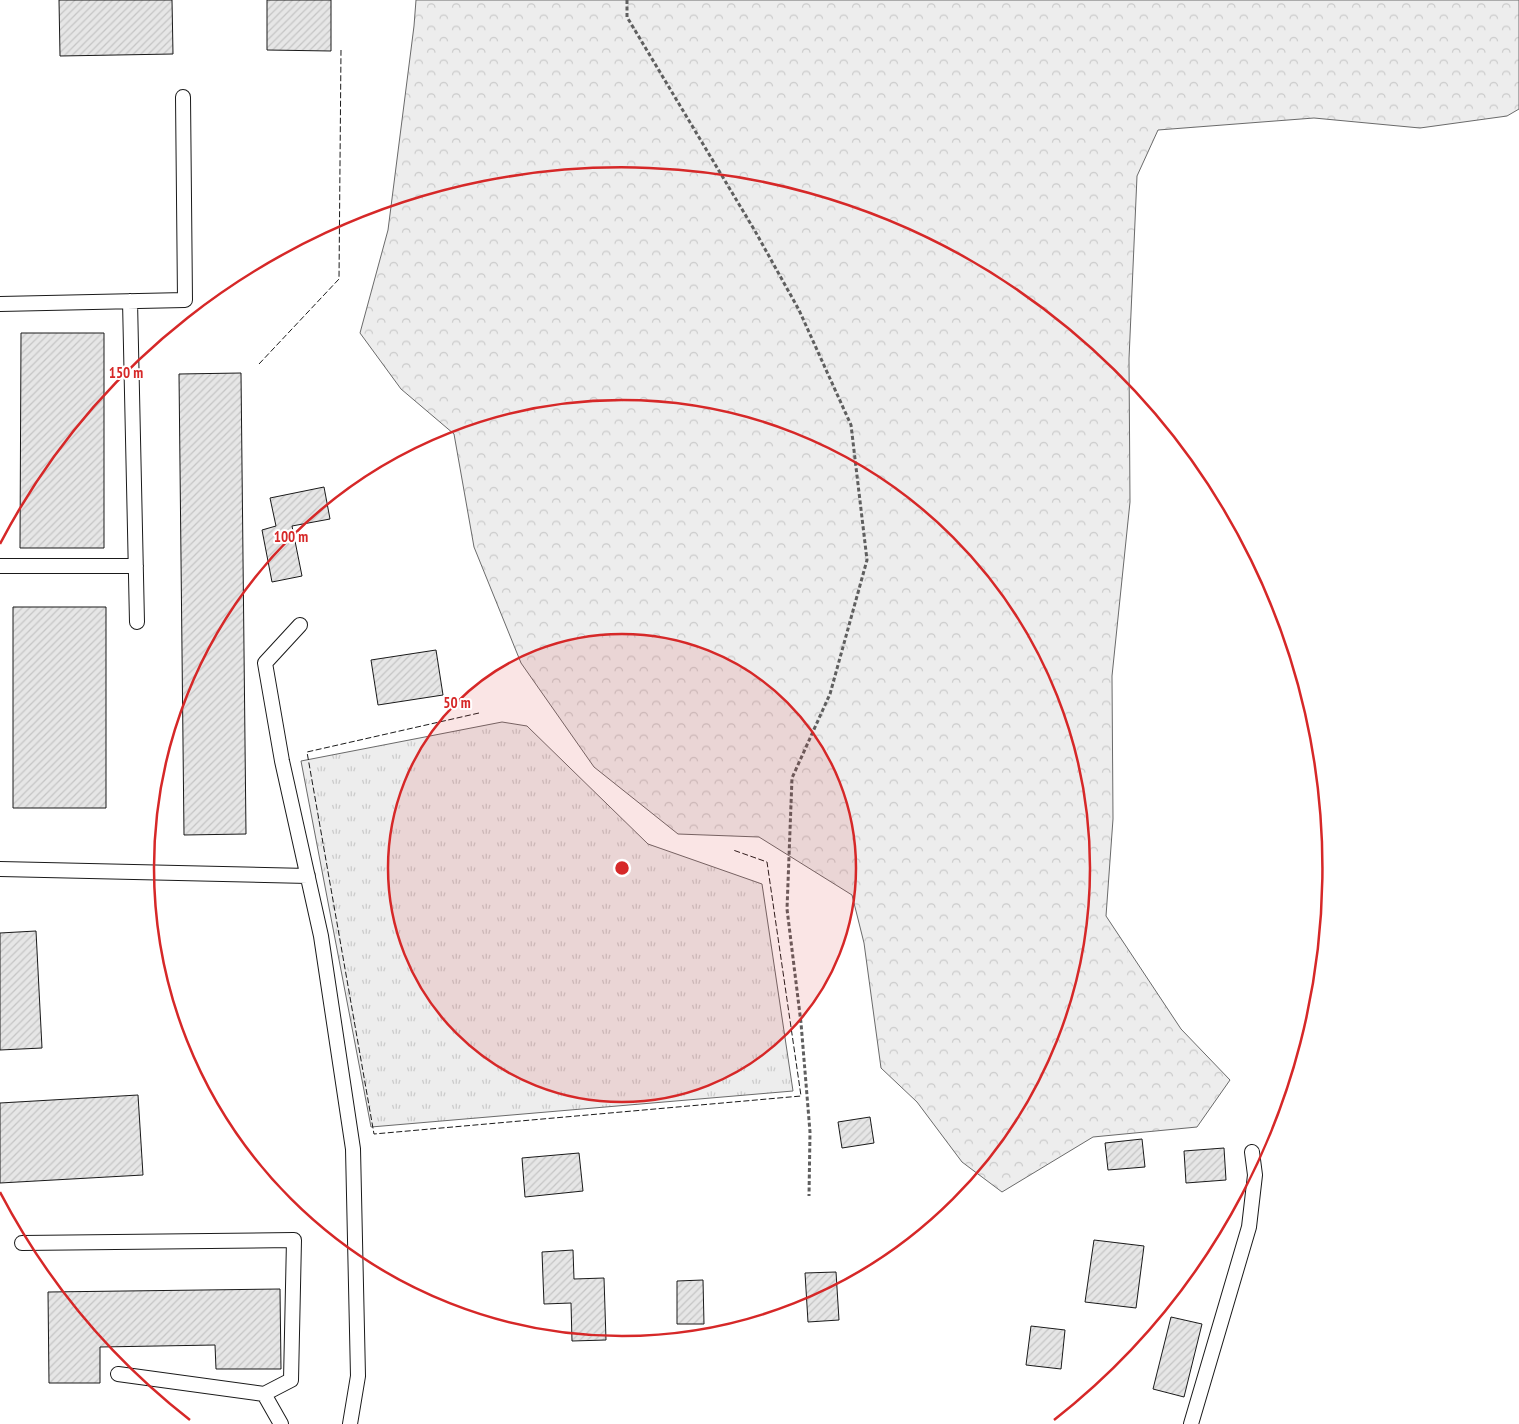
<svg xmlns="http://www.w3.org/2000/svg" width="1519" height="1424" font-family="'PT Sans Narrow',sans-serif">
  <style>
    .grass { fill: url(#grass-tufts); stroke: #6a6a6a }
    .forest { fill: url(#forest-crowns); stroke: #6a6a6a }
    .building { fill: url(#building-hatch); stroke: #1a1a1a }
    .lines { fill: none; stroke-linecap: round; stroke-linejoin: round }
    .lane-casing { stroke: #1a1a1a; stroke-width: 16 }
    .path { stroke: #5f5f5f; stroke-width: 3; stroke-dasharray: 4 2.5; stroke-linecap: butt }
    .lane { stroke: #fff; stroke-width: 14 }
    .fence { stroke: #1a1a1a; stroke-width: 1; stroke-dasharray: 6 2.5; stroke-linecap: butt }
    .ring { fill: none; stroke: #d62828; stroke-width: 2.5 }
    .centre { fill: #d62828; stroke: #fff; stroke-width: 2.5 }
    .ring-label { font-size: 15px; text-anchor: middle; font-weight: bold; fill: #d62828; stroke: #fff; stroke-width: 4; stroke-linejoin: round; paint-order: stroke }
  </style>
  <defs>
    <pattern id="grass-tufts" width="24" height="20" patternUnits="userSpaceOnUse" patternTransform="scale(1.25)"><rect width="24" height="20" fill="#ededed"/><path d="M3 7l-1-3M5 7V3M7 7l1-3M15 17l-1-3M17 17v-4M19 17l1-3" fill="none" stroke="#cbcbcb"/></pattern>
    <pattern id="forest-crowns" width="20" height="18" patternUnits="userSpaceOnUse" patternTransform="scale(1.25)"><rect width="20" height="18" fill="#ededed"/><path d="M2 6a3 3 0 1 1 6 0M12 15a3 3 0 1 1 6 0" fill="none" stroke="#cbcbcb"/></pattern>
    <pattern id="building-hatch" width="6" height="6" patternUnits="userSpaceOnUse" patternTransform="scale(1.25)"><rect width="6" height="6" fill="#e6e6e6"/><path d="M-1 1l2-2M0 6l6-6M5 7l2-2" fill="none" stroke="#c5c5c5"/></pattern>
  </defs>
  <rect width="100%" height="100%" fill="#fff"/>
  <path class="grass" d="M 502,722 L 527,726 L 648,844 L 762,884 L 793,1091 L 371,1127 L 301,761 Z"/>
  <path class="forest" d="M 416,0 L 1519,0 L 1519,109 L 1507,116 L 1420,128 L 1314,118 L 1158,130 L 1137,176 L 1129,359 L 1130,502 L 1112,676 L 1113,819 L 1106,916 L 1181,1029 L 1230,1080 L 1197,1127 L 1093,1137 L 1002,1192 L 962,1162 L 917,1102 L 881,1068 L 864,943 L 852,895 L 759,837 L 678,834 L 594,767 L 521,663 L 474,547 L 454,434 L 401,389 L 360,333 L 388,230 L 414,26 Z"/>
  <path class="building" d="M 59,0 L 172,0 L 173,54 L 60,56 Z
    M 267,0 L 331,0 L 331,51 L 267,50 Z
    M 21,333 L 104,333 L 104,548 L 20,548 Z
    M 241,373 L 246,834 L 184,835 L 179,374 Z
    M 324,487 L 330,519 L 292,526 L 302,576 L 272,582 L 262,530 L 276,526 L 270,498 Z
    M 13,607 L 106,607 L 106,808 L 13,808 Z
    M 436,650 L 443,695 L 378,705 L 371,660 Z
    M 36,931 L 42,1048 L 0,1050 L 0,933 Z
    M 138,1095 L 143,1175 L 0,1183 L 0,1103 Z
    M 870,1117 L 874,1143 L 842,1148 L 838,1122 Z
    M 1142,1139 L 1145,1167 L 1108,1170 L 1105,1143 Z
    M 1224,1148 L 1226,1180 L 1186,1183 L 1184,1151 Z
    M 579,1153 L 583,1191 L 525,1197 L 522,1158 Z
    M 1094,1240 L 1144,1246 L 1136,1308 L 1085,1302 Z
    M 573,1250 L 574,1279 L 604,1278 L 606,1340 L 572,1341 L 571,1303 L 544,1304 L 542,1252 Z
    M 836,1272 L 839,1320 L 808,1322 L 805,1273 Z
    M 703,1280 L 704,1324 L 677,1324 L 677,1281 Z
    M 280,1289 L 281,1369 L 216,1369 L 215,1345 L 100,1347 L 100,1383 L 49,1383 L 48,1292 Z
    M 1171,1317 L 1202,1324 L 1184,1397 L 1153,1389 Z
    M 1031,1326 L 1065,1330 L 1061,1369 L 1026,1365 Z"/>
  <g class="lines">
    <defs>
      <path id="lane" d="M 130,301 L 137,622
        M 0,304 L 185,300 L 183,97
        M 0,566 L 136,566
        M 300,625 L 265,663 L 282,761 L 321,936 L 353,1149 L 358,1376 L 350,1424
        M 0,869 L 308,876
        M 22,1243 L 294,1240 L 291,1380 L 264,1394
        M 118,1374 L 264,1394 L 281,1424
        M 1191,1424 L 1249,1227 L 1255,1175 L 1252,1152"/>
    </defs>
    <use href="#lane" class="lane-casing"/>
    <path class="path" d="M 627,0 L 627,17 L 755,231 L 799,310 L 851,425 L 867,560 L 830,694 L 792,778 L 787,909 L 801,1023 L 810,1132 L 809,1196"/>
    <use href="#lane" class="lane"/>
    <path class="fence" d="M 259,364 L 339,279 L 341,50
      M 479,713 L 307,752 L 374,1134 L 801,1096 L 767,862 L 733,850"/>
  </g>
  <circle cx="622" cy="868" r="234" fill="#d62828" fill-opacity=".12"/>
  <g class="ring">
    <circle cx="622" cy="868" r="234"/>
    <circle cx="622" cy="868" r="468"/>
    <path d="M190 1420A701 701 0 0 1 0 1192M0 544A701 701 0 1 1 1054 1420"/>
  </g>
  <circle cx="622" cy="868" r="8" class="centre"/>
  <g class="ring-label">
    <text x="126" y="378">150 m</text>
    <text x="291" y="542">100 m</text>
    <text x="457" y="708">50 m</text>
  </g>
</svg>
